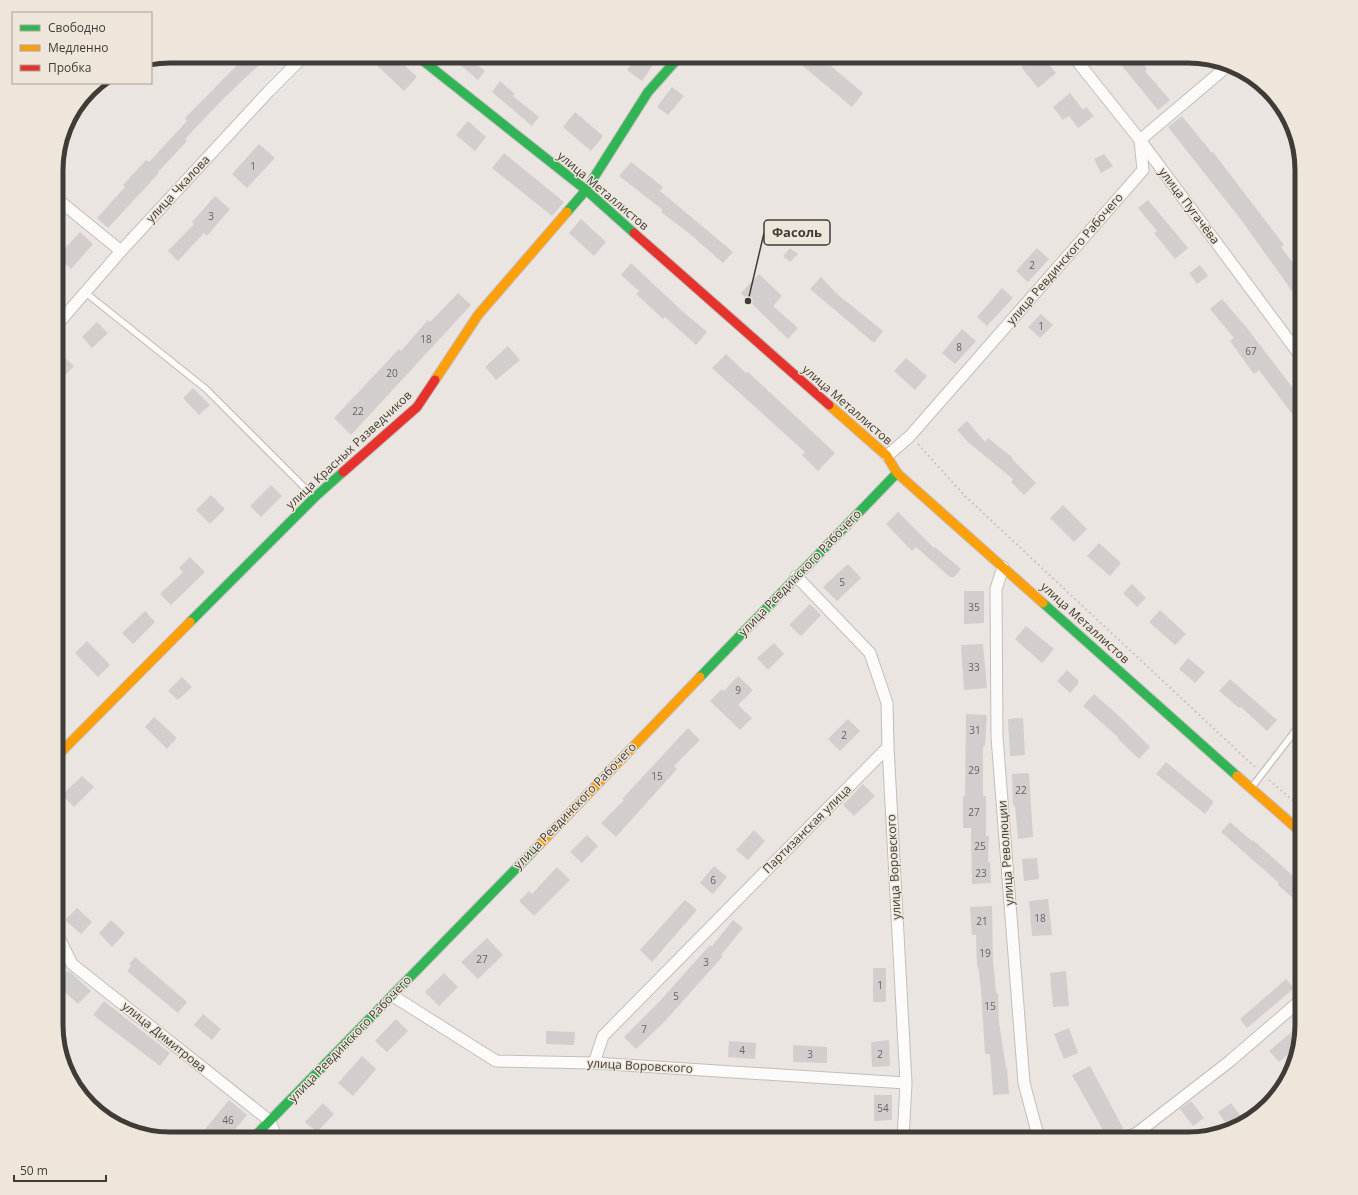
<svg xmlns="http://www.w3.org/2000/svg" width="1358" height="1195" font-family="'Open Sans',sans-serif">
  <style>
    .building { fill: #d1cecd }
    .lines { fill: none; stroke-linecap: round; stroke-linejoin: round }
    .lane-casing { stroke: #c2beba; stroke-width: 8 }
    .street-casing { stroke: #c2beba; stroke-width: 13 }
    .fast-casing { stroke: #c2beba; stroke-width: 11 }
    .slow-casing { stroke: #c2beba; stroke-width: 11 }
    .jam-casing { stroke: #c2beba; stroke-width: 11 }
    .path { stroke: #c7c6c5; stroke-width: 2; stroke-dasharray: 2 3; stroke-linecap: butt }
    .lane { stroke: #fcfbfa; stroke-width: 5.5 }
    .street { stroke: #fcfbfa; stroke-width: 11 }
    .fast { stroke: #30b455; stroke-width: 9 }
    .slow { stroke: #ff9f0a; stroke-width: 9 }
    .jam { stroke: #e5322d; stroke-width: 9 }
    .labels { text-anchor: middle; stroke-width: 3; stroke-linejoin: round; paint-order: stroke }
    .number-label { font-size: 10px; fill: #66635f }
    .street-label { font-size: 12px; fill: #3f3c37; stroke: #efe6db }
    .rim { fill: none; stroke: #3f3c37; stroke-width: 5 }
    .leader { fill: none; stroke: #3f3c37; stroke-width: 1.5 }
    .callout-dot { fill: #3f3c37; stroke: #efe6db; stroke-width: 1.5 }
    .callout { fill: #efe6db; stroke: #3f3c37; stroke-width: 1.5 }
    .callout-label { font-size: 13px; text-anchor: middle; font-weight: bold; fill: #3f3c37 }
  </style>
  <rect width="100%" height="100%" fill="#eae5e0"/>
  <path class="building" d="M 246,56 L 250,56 L 259,65 L 224,98 L 185,139 L 187,141 L 158,172 L 159,173 L 108,228 L 97,218 L 125,187 L 123,185 L 146,160 L 149,162 L 187,121 L 185,118 Z
    M 367,56 L 395,56 L 417,77 L 404,91 Z
    M 450,56 L 467,56 L 485,71 L 478,80 Z
    M 637,56 L 659,56 L 642,81 L 627,70 Z
    M 791,56 L 819,56 L 863,93 L 852,107 Z
    M 1034,56 L 1042,56 L 1056,73 L 1038,88 L 1021,67 Z
    M 1114,56 L 1136,56 L 1147,69 L 1145,71 L 1170,100 L 1158,110 Z
    M 500,81 L 515,94 L 513,96 L 539,117 L 532,126 L 492,92 Z
    M 672,87 L 684,96 L 668,115 L 657,107 Z
    M 1070,93 L 1083,110 L 1086,107 L 1094,116 L 1078,128 L 1069,116 L 1063,120 L 1053,107 Z
    M 575,112 L 603,136 L 591,151 L 563,127 Z
    M 1182,116 L 1212,153 L 1213,152 L 1284,245 L 1281,247 L 1302,275 L 1302,290 L 1295,295 L 1239,217 L 1168,127 Z
    M 468,121 L 486,137 L 475,151 L 456,135 Z
    M 259,144 L 275,158 L 247,188 L 232,174 Z
    M 504,153 L 564,202 L 552,216 L 492,168 Z
    M 1104,154 L 1113,166 L 1101,173 L 1094,159 Z
    M 631,162 L 663,187 L 660,191 L 733,252 L 723,263 L 690,234 L 661,212 L 663,210 L 619,176 Z
    M 215,196 L 230,209 L 207,236 L 204,233 L 178,261 L 168,251 L 194,224 L 192,222 Z
    M 1148,200 L 1188,248 L 1175,259 L 1154,233 L 1157,231 L 1138,208 Z
    M 581,219 L 606,242 L 594,256 L 569,233 Z
    M 80,232 L 93,244 L 71,269 L 57,257 Z
    M 790,248 L 798,254 L 790,262 L 783,256 Z
    M 1037,248 L 1049,259 L 1028,282 L 1016,271 Z
    M 631,263 L 681,310 L 707,332 L 696,345 L 665,317 L 663,319 L 636,294 L 639,291 L 621,275 Z
    M 1200,265 L 1208,276 L 1197,284 L 1189,273 Z
    M 759,274 L 782,296 L 773,306 L 798,328 L 788,339 L 741,293 Z
    M 821,277 L 837,294 L 883,331 L 874,343 L 810,289 Z
    M 1002,288 L 1013,298 L 987,326 L 977,317 Z
    M 458,293 L 471,305 L 351,435 L 334,418 L 399,349 L 401,351 L 428,320 L 430,322 Z
    M 1222,299 L 1247,328 L 1302,400 L 1302,427 L 1259,370 L 1254,374 L 1230,341 L 1234,338 L 1210,309 Z
    M 1041,314 L 1053,325 L 1040,338 L 1028,327 Z
    M 97,322 L 108,333 L 92,348 L 82,337 Z
    M 962,329 L 976,341 L 955,364 L 942,353 Z
    M 508,346 L 520,360 L 496,380 L 485,367 Z
    M 726,354 L 746,373 L 748,372 L 835,453 L 818,471 L 802,455 L 805,452 L 712,368 Z
    M 63,356 L 74,366 L 61,379 L 56,374 L 56,363 Z
    M 906,358 L 927,376 L 915,390 L 894,371 Z
    M 193,388 L 210,405 L 199,415 L 183,398 Z
    M 967,421 L 985,442 L 988,438 L 1013,458 L 1012,459 L 1036,483 L 1024,495 L 1011,482 L 1013,479 L 969,443 L 957,430 Z
    M 271,485 L 282,496 L 261,517 L 250,506 Z
    M 211,495 L 225,509 L 210,524 L 196,510 Z
    M 1063,505 L 1087,529 L 1074,542 L 1050,518 Z
    M 898,512 L 934,548 L 935,547 L 961,569 L 954,577 L 950,577 L 916,547 L 912,551 L 886,524 Z
    M 1099,543 L 1121,563 L 1110,576 L 1087,556 Z
    M 190,557 L 205,572 L 171,605 L 160,594 L 183,572 L 179,568 Z
    M 848,564 L 861,578 L 837,601 L 823,587 Z
    M 1132,584 L 1146,598 L 1137,607 L 1123,593 Z
    M 964,591 L 984,591 L 984,623 L 964,624 Z
    M 810,604 L 821,615 L 801,636 L 789,625 Z
    M 1160,610 L 1186,634 L 1175,645 L 1149,622 Z
    M 145,611 L 155,622 L 133,644 L 122,633 Z
    M 1026,626 L 1054,649 L 1042,663 L 1015,639 Z
    M 87,641 L 110,665 L 98,677 L 75,653 Z
    M 774,643 L 784,654 L 768,670 L 757,658 Z
    M 983,644 L 987,688 L 964,690 L 961,645 Z
    M 1188,658 L 1205,672 L 1195,683 L 1179,669 Z
    M 1067,670 L 1078,680 L 1078,684 L 1070,693 L 1057,681 Z
    M 738,676 L 753,690 L 738,705 L 752,718 L 740,730 L 710,701 L 722,689 L 724,691 Z
    M 182,677 L 192,687 L 178,700 L 168,691 Z
    M 1230,679 L 1277,720 L 1267,731 L 1241,707 L 1239,708 L 1219,691 Z
    M 1094,694 L 1120,717 L 1150,747 L 1139,759 L 1117,738 L 1118,737 L 1083,706 Z
    M 966,714 L 987,715 L 985,746 L 983,746 L 983,796 L 986,796 L 986,836 L 989,836 L 988,862 L 990,862 L 991,883 L 972,884 L 971,828 L 963,828 L 963,796 L 965,796 Z
    M 154,717 L 177,738 L 167,749 L 145,727 Z
    M 1023,718 L 1025,755 L 1010,756 L 1008,719 Z
    M 848,719 L 860,731 L 840,751 L 828,739 Z
    M 688,728 L 700,740 L 674,766 L 677,769 L 616,837 L 601,823 L 624,800 L 622,799 Z
    M 1166,762 L 1214,802 L 1205,814 L 1156,774 Z
    M 1029,773 L 1033,837 L 1018,839 L 1015,806 L 1013,806 L 1012,774 Z
    M 82,776 L 94,787 L 74,807 L 62,795 Z
    M 863,784 L 875,796 L 854,816 L 843,805 Z
    M 1230,822 L 1252,841 L 1253,840 L 1302,884 L 1302,906 L 1278,885 L 1279,883 L 1221,832 Z
    M 754,830 L 765,841 L 748,860 L 736,850 Z
    M 587,835 L 598,846 L 582,863 L 570,852 Z
    M 1037,858 L 1039,879 L 1024,881 L 1022,859 Z
    M 714,866 L 727,877 L 713,894 L 700,883 Z
    M 557,867 L 570,880 L 534,916 L 519,901 L 529,891 L 532,894 Z
    M 1048,899 L 1052,935 L 1032,936 L 1029,901 Z
    M 685,900 L 697,910 L 652,962 L 640,950 Z
    M 992,906 L 993,959 L 996,993 L 998,993 L 999,1022 L 1006,1068 L 1007,1068 L 1009,1094 L 993,1095 L 990,1054 L 985,1054 L 981,989 L 978,966 L 977,966 L 976,935 L 972,935 L 970,907 Z
    M 77,908 L 92,922 L 81,934 L 65,920 Z
    M 111,920 L 125,933 L 112,947 L 99,933 Z
    M 733,920 L 743,928 L 721,955 L 723,956 L 665,1021 L 636,1049 L 624,1037 L 659,1002 L 710,945 L 712,946 Z
    M 487,938 L 503,955 L 478,979 L 461,962 Z
    M 135,957 L 187,1002 L 178,1013 L 127,971 L 131,966 L 129,964 Z
    M 56,962 L 67,972 L 69,971 L 91,991 L 78,1004 L 56,984 Z
    M 873,968 L 886,968 L 886,1002 L 873,1002 Z
    M 1066,971 L 1069,1006 L 1053,1007 L 1050,973 Z
    M 444,973 L 458,987 L 439,1006 L 425,992 Z
    M 1286,979 L 1294,988 L 1247,1028 L 1240,1019 Z
    M 104,1001 L 170,1053 L 160,1066 L 93,1015 Z
    M 203,1014 L 221,1029 L 212,1040 L 194,1025 Z
    M 396,1019 L 408,1031 L 387,1052 L 375,1041 Z
    M 1302,1023 L 1299,1045 L 1279,1062 L 1269,1051 Z
    M 1069,1028 L 1078,1053 L 1064,1059 L 1054,1034 Z
    M 546,1031 L 575,1032 L 574,1045 L 546,1044 Z
    M 889,1040 L 890,1066 L 872,1067 L 871,1042 Z
    M 729,1041 L 756,1043 L 755,1059 L 728,1057 Z
    M 793,1045 L 827,1047 L 827,1063 L 793,1062 Z
    M 362,1056 L 376,1069 L 353,1096 L 338,1083 Z
    M 1090,1066 L 1123,1128 L 1107,1137 L 1072,1075 Z
    M 874,1095 L 892,1095 L 892,1120 L 874,1121 Z
    M 229,1100 L 247,1115 L 227,1139 L 197,1139 Z
    M 1191,1101 L 1204,1118 L 1193,1126 L 1180,1109 Z
    M 323,1103 L 334,1114 L 317,1132 L 305,1122 Z
    M 1231,1103 L 1242,1118 L 1229,1128 L 1218,1112 Z"/>
  <g class="lines">
    <defs>
      <path id="lane" d="M 86,293 L 206,389 L 314,497
        M 1252,787 L 1302,722"/>
      <path id="street" d="M 1073,56 L 1140,140 L 1302,358
        M 56,198 L 121,251
        M 56,326 L 121,251 L 268,92 L 304,56
        M 887,456 L 910,436 L 1143,170 L 1140,140 L 1230,64
        M 1003,567 L 996,589 L 997,737 L 1024,1083 L 1039,1139
        M 888,747 L 906,1083 L 903,1139
        M 56,932 L 72,964 L 270,1121 L 277,1139
        M 393,996 L 496,1061 L 594,1063 L 906,1083
        M 594,1063 L 603,1036 L 888,747 L 887,703 L 870,653 L 796,576
        M 1123,1139 L 1137,1133 L 1230,1061 L 1302,999"/>
      <path id="fast" d="M 417,56 L 586,190 L 634,233
        M 567,212 L 586,190 L 648,92 L 680,56
        M 1043,603 L 1237,776
        M 190,622 L 315,497 L 343,472
        M 700,677 L 897,473
        M 252,1139 L 539,845"/>
      <path id="slow" d="M 435,380 L 478,315 L 567,212
        M 829,405 L 887,456 L 897,473 L 1043,603
        M 56,757 L 190,622
        M 1237,776 L 1302,833
        M 539,845 L 700,677"/>
      <path id="jam" d="M 634,233 L 829,405
        M 343,472 L 417,407 L 435,380"/>
    </defs>
    <use href="#lane" class="lane-casing"/>
    <use href="#street" class="street-casing"/>
    <use href="#fast" class="fast-casing"/>
    <use href="#slow" class="slow-casing"/>
    <use href="#jam" class="jam-casing"/>
    <path class="path" d="M 918,444 L 965,496 L 1257,769
      M 1269,780 L 1302,808"/>
    <use href="#lane" class="lane"/>
    <use href="#street" class="street"/>
    <use href="#fast" class="fast"/>
    <use href="#slow" class="slow"/>
    <use href="#jam" class="jam"/>
  </g>
  <g class="labels">
    <g class="number-label">
      <text x="253" y="170">1</text>
      <text x="211" y="220">3</text>
      <text x="1032" y="269">2</text>
      <text x="1041" y="330">1</text>
      <text x="426" y="343">18</text>
      <text x="959" y="351">8</text>
      <text x="1251" y="355">67</text>
      <text x="392" y="377">20</text>
      <text x="358" y="415">22</text>
      <text x="842" y="586">5</text>
      <text x="974" y="611">35</text>
      <text x="974" y="671">33</text>
      <text x="738" y="694">9</text>
      <text x="975" y="734">31</text>
      <text x="844" y="739">2</text>
      <text x="974" y="774">29</text>
      <text x="657" y="780">15</text>
      <text x="1021" y="794">22</text>
      <text x="974" y="816">27</text>
      <text x="980" y="850">25</text>
      <text x="981" y="877">23</text>
      <text x="713" y="884">6</text>
      <text x="1040" y="922">18</text>
      <text x="982" y="925">21</text>
      <text x="985" y="957">19</text>
      <text x="482" y="963">27</text>
      <text x="706" y="966">3</text>
      <text x="880" y="989">1</text>
      <text x="676" y="1000">5</text>
      <text x="990" y="1010">15</text>
      <text x="644" y="1033">7</text>
      <text x="742" y="1054">4</text>
      <text x="810" y="1058">3</text>
      <text x="880" y="1058">2</text>
      <text x="883" y="1112">54</text>
      <text x="228" y="1124">46</text>
    </g>
    <g class="street-label">
      <text transform="translate(178 189) rotate(-47)" y="4">улица Чкалова</text>
      <text transform="translate(603 191) rotate(40)" y="4">улица Металлистов</text>
      <text transform="translate(1189 206) rotate(53)" y="4">улица Пугачёва</text>
      <text transform="translate(1065 259) rotate(-49)" y="4">улица Ревдинского Рабочего</text>
      <text transform="translate(847 405) rotate(41)" y="4">улица Металлистов</text>
      <text transform="translate(349 450) rotate(-43)" y="4">улица Красных Разведчиков</text>
      <text transform="translate(800 573) rotate(-46)" y="4">улица Ревдинского Рабочего</text>
      <text transform="translate(1085 623) rotate(42)" y="4">улица Металлистов</text>
      <text transform="translate(575 806) rotate(-46)" y="4">улица Ревдинского Рабочего</text>
      <text transform="translate(807 829) rotate(-45)" y="4">Партизанская улица</text>
      <text transform="translate(1006 853) rotate(-94)" y="4">улица Революции</text>
      <text transform="translate(894 867) rotate(-93)" y="4">улица Воровского</text>
      <text transform="translate(164 1037) rotate(39)" y="4">улица Димитрова</text>
      <text transform="translate(350 1039) rotate(-46)" y="4">улица Ревдинского Рабочего</text>
      <text transform="translate(640 1066) rotate(3)" y="4">улица Воровского</text>
    </g>
  </g>
  <path d="M0 0H1358V1195H0ZM170 63H1188A107 107 0 0 1 1295 170V1025A107 107 0 0 1 1188 1132H170A107 107 0 0 1 63 1025V170A107 107 0 0 1 170 63Z" fill="#efe6db" fill-rule="evenodd"/>
  <path class="rim" d="M170 63H1188A107 107 0 0 1 1295 170V1025A107 107 0 0 1 1188 1132H170A107 107 0 0 1 63 1025V170A107 107 0 0 1 170 63Z"/>
  <path class="leader" d="M748 301L764 233"/>
  <circle class="callout-dot" cx="748" cy="301" r="4"/>
  <rect class="callout" x="764" y="220" width="66" height="25" rx="4"/>
  <g class="callout-label">
    <text x="797" y="237">Фасоль</text>
  </g>
  <rect x="12" y="12" width="140" height="72" fill="#efe6db" stroke="#a9a299"/>
  <rect x="20" y="25" width="20" height="6" fill="#30b455" stroke="#a9a299"/>
  <text x="48" y="32" font-size="12" fill="#3f3c37">Свободно</text>
  <rect x="20" y="45" width="20" height="6" fill="#ff9f0a" stroke="#a9a299"/>
  <text x="48" y="52" font-size="12" fill="#3f3c37">Медленно</text>
  <rect x="20" y="65" width="20" height="6" fill="#e5322d" stroke="#a9a299"/>
  <text x="48" y="72" font-size="12" fill="#3f3c37">Пробка</text>
  <path d="M14 1175v6h92v-6" fill="none" stroke="#3f3c37" stroke-width="2"/>
  <text x="20" y="1175" font-size="12" fill="#3f3c37" stroke="#efe6db" stroke-width="3" paint-order="stroke">50 m</text>
</svg>
